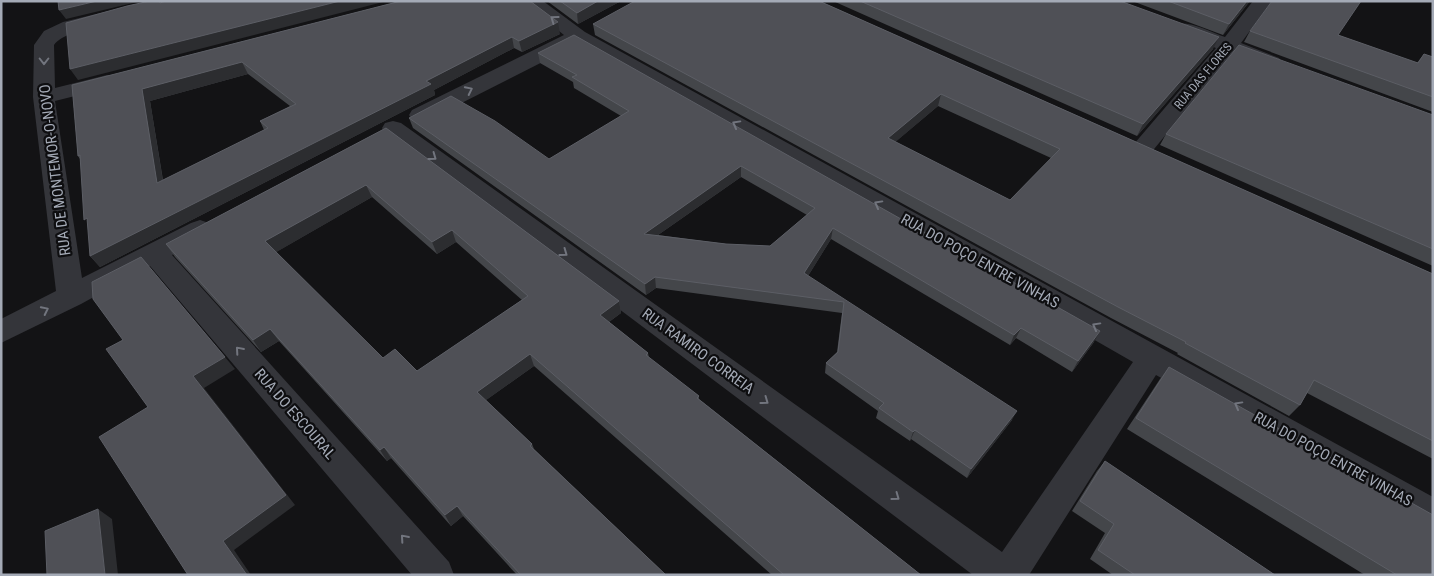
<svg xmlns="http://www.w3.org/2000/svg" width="1434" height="576" font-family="'Roboto Condensed',sans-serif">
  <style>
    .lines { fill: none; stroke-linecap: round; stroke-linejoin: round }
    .minor { fill: #34353a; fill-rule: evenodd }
    .wall { fill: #44464a; fill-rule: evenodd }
    .shaded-wall { fill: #2c2d30 }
    .building { fill: #4f5056; stroke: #5c5e65; fill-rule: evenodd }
    .oneway { stroke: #72757e }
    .labels { text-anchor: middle; stroke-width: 4.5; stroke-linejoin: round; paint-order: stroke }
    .far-street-label { font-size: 12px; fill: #a4aab6; stroke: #0e0e10 }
    .street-label { font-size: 15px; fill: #a4aab6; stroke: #0e0e10 }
  </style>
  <rect width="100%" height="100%" fill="#131315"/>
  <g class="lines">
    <path class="minor" d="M 150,1 L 184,1 L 182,5 C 156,11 67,26 54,45 L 55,88 L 107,75 L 115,76 L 118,81 L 115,86 L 55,101 L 82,278 L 191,223 L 200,220 L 209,223 L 213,229 L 209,235 L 172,255 L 449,562 L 454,575 L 412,575 L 150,266 L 81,304 L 1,343 L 1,319 L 56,291 L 33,97 L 34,45 L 44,31 L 63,22 Z
      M 521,1 L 543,1 L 585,32 L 1433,497 L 1433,531 L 1421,526 L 1156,375 L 1029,575 L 973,575 L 385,133 L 382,128 L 385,123 L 393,121 L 401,123 L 1002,552 L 1133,362 L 578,44 L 428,120 L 420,122 L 412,120 L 409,115 L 412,110 L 564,35 Z
      M 1253,1 L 1272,1 L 1241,43 L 1279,58 L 1282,62 L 1279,66 C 1264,70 1247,60 1232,54 L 1150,154 L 1142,156 L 1134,154 L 1130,149 L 1134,144 L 1216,48 L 1174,32 L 1171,28 L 1174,24 C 1190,20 1210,32 1225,37 Z"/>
  </g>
  <path class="wall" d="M 401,1 L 560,34 L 522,52 L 514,48 L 434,90 L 435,95 L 100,267 L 90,256 L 88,224 L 80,159 L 78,156 L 72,85 ZM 248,74 L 290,106 L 260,121 L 264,130 L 163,180 L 150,101 Z
    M 547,1 L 621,1 L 578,24 Z
    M 819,1 L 1433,274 L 1433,459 L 1307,393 L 1300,405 L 1289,416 L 1177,354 L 1178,353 L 1111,318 L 595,35 L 593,24 ZM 938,106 L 1051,158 L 1010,200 L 895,142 Z
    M 833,1 L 1120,1 L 1213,49 L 1137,136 Z
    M 1132,1 L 1250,1 L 1223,35 Z
    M 1250,31 L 1338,35 L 1417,63 L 1424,54 L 1433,57 L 1433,112 L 1244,42 Z
    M 538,53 L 1094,342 L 1072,372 L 1016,338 L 1010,345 L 831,239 L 808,276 L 1012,420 L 967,478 L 911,439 L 910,441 L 876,418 L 878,411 L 825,373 L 826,363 L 837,352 L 842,313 L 656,288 L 646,295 L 413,128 L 409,118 L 549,159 L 621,116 L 574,88 L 573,82 L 540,63 ZM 741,177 L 807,215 L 770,246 L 726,244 L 658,235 Z
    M 1433,115 L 1433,266 L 1160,145 L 1166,134 Z
    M 386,128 L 619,301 L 621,313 L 609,322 L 648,353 L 649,358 L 699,396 L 699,399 L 921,575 L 772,575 L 534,366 L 486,400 L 532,444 L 534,449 L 666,575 L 517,575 L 463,516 L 451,526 L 391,458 L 387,461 L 279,341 L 261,352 L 175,257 L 166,244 ZM 372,197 L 437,254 L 456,242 L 522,300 L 417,371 L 383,358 L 276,252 Z
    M 1169,367 L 1433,575 L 1365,575 L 1127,429 L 1160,379 Z
    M 1105,461 L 1275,575 L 1113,575 L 1090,559 L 1105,533 L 1072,511 L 1097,471 Z"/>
  <path class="shaded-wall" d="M 97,1 L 141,1 L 66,19 L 59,10 Z
    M 340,1 L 387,1 L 78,80 L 70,69 Z
    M 598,1 L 621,1 L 578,24 L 577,13 Z
    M 1247,1 L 1250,1 L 1223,35 L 1229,24 Z
    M 558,22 L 560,34 L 522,52 L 519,41 Z
    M 512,37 L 514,48 L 434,90 L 435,95 L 100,267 L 90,256 Z
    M 1219,37 L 1213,49 L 1137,136 L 1143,124 Z
    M 242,62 L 248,74 L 150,101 L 165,194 L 157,183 L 142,89 Z
    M 941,94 L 938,106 L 886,150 L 888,138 Z
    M 741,166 L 741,177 L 645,244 L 644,234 Z
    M 366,185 L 372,197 L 273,254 L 265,241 Z
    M 833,228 L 831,239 L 803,284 L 804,273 Z
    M 452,230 L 456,242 L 437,254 L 432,242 Z
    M 655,277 L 656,288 L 646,295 L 645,284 Z
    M 619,301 L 621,313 L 602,327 L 600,315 Z
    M 1021,328 L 1016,338 L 1010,345 L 1014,335 Z
    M 270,329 L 279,341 L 261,352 L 253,340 Z
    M 1100,331 L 1094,342 L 1072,372 L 1078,361 Z
    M 530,354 L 534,366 L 482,403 L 477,392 Z
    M 225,357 L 235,369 L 204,388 L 295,505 L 234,550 L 251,575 L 247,575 L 223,541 L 193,376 Z
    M 1017,411 L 1012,420 L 967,478 L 971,469 Z
    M 915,430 L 911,439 L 910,441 L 913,432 Z
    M 384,447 L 391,458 L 387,461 L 380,450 Z
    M 457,506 L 463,516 L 451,526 L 445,515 Z
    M 98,509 L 112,519 L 118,575 L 105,575 Z"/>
  <path class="building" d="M 58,1 L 97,1 L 59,10 Z
    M 150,1 L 159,1 L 160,3 L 166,1 L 340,1 L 70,69 L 66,23 L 127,6 Z
    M 401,1 L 530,1 L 558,22 L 519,41 L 512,37 L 426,81 L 431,84 L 90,256 L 87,218 L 84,220 L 80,155 L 78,156 L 72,85 ZM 242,62 L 296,104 L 260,121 L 268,128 L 157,183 L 142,89 Z
    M 560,1 L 598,1 L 577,13 Z
    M 635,1 L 819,1 L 1433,274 L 1433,441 L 1314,380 L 1300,405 L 1185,343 L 1186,342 L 1118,307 L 593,24 ZM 941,94 L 1060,149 L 1010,200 L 888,138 Z
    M 860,1 L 1120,1 L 1219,37 L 1143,124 Z
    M 1168,1 L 1247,1 L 1229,24 Z
    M 1272,1 L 1361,1 L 1338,35 L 1418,63 L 1424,54 L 1433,57 L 1433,97 L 1250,31 Z
    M 574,35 L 1100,331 L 1078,361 L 1021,328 L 1014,335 L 833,228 L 804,273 L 1017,411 L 971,469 L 915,430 L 913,432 L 879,408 L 884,403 L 826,363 L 838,352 L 844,302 L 655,277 L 645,284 L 409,118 L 451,96 L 495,121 L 549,159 L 629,111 L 572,77 L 577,75 L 538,53 ZM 741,166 L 815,208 L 770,246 L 726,244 L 644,234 Z
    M 1239,45 L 1433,115 L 1433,249 L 1166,134 Z
    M 386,128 L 619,301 L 600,315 L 648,353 L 646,355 L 699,396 L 697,398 L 921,575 L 784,575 L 530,354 L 477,392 L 532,444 L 530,446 L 666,575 L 521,575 L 457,506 L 445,515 L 384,447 L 380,450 L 270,329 L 253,340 L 166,244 ZM 366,185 L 432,242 L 452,230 L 528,296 L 417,371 L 395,349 L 383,358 L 265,241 Z
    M 141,257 L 225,357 L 193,376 L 286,495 L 223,541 L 247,575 L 188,575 L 99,437 L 148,407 L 106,349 L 123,340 L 93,299 L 92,282 Z
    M 1169,367 L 1433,515 L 1433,575 L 1397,575 L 1136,418 Z
    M 1105,461 L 1275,575 L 1135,575 L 1098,550 L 1114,524 L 1080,501 Z
    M 98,509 L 105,575 L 47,575 L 45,531 Z"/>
  <defs><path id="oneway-chevron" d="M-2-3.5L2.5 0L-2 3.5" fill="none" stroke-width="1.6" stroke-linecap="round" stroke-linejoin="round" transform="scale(1.25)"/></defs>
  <g class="oneway">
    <use href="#oneway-chevron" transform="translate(554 19) rotate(-144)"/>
    <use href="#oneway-chevron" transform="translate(44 61) rotate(90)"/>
    <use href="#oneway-chevron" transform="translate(469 90) rotate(-26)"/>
    <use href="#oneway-chevron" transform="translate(736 124) rotate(-151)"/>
    <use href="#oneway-chevron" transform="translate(433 157) rotate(36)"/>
    <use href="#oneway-chevron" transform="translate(878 204) rotate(-151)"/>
    <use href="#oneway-chevron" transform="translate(564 253) rotate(36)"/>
    <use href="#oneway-chevron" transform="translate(45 310) rotate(-26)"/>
    <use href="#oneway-chevron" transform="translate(1096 326) rotate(-151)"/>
    <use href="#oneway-chevron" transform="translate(239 350) rotate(-131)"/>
    <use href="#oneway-chevron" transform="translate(765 401) rotate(36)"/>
    <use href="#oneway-chevron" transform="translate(1238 405) rotate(-151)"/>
    <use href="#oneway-chevron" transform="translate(896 497) rotate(36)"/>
    <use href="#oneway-chevron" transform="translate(404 538) rotate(-131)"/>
  </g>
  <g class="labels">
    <g class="far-street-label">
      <text transform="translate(1203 76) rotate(-50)" y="4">RUA DAS FLORES</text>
    </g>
    <g class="street-label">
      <text transform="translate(55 170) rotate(-97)" y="5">RUA DE MONTEMOR-O-NOVO</text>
      <text transform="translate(980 261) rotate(29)" y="5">RUA DO POÇO ENTRE VINHAS</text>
      <text transform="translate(698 351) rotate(36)" y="5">RUA RAMIRO CORREIA</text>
      <text transform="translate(295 414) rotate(49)" y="5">RUA DO ESCOURAL</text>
      <text transform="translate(1333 459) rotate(29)" y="5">RUA DO POÇO ENTRE VINHAS</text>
    </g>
  </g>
  <rect width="1434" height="576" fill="none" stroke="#a4aab6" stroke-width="5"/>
</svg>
